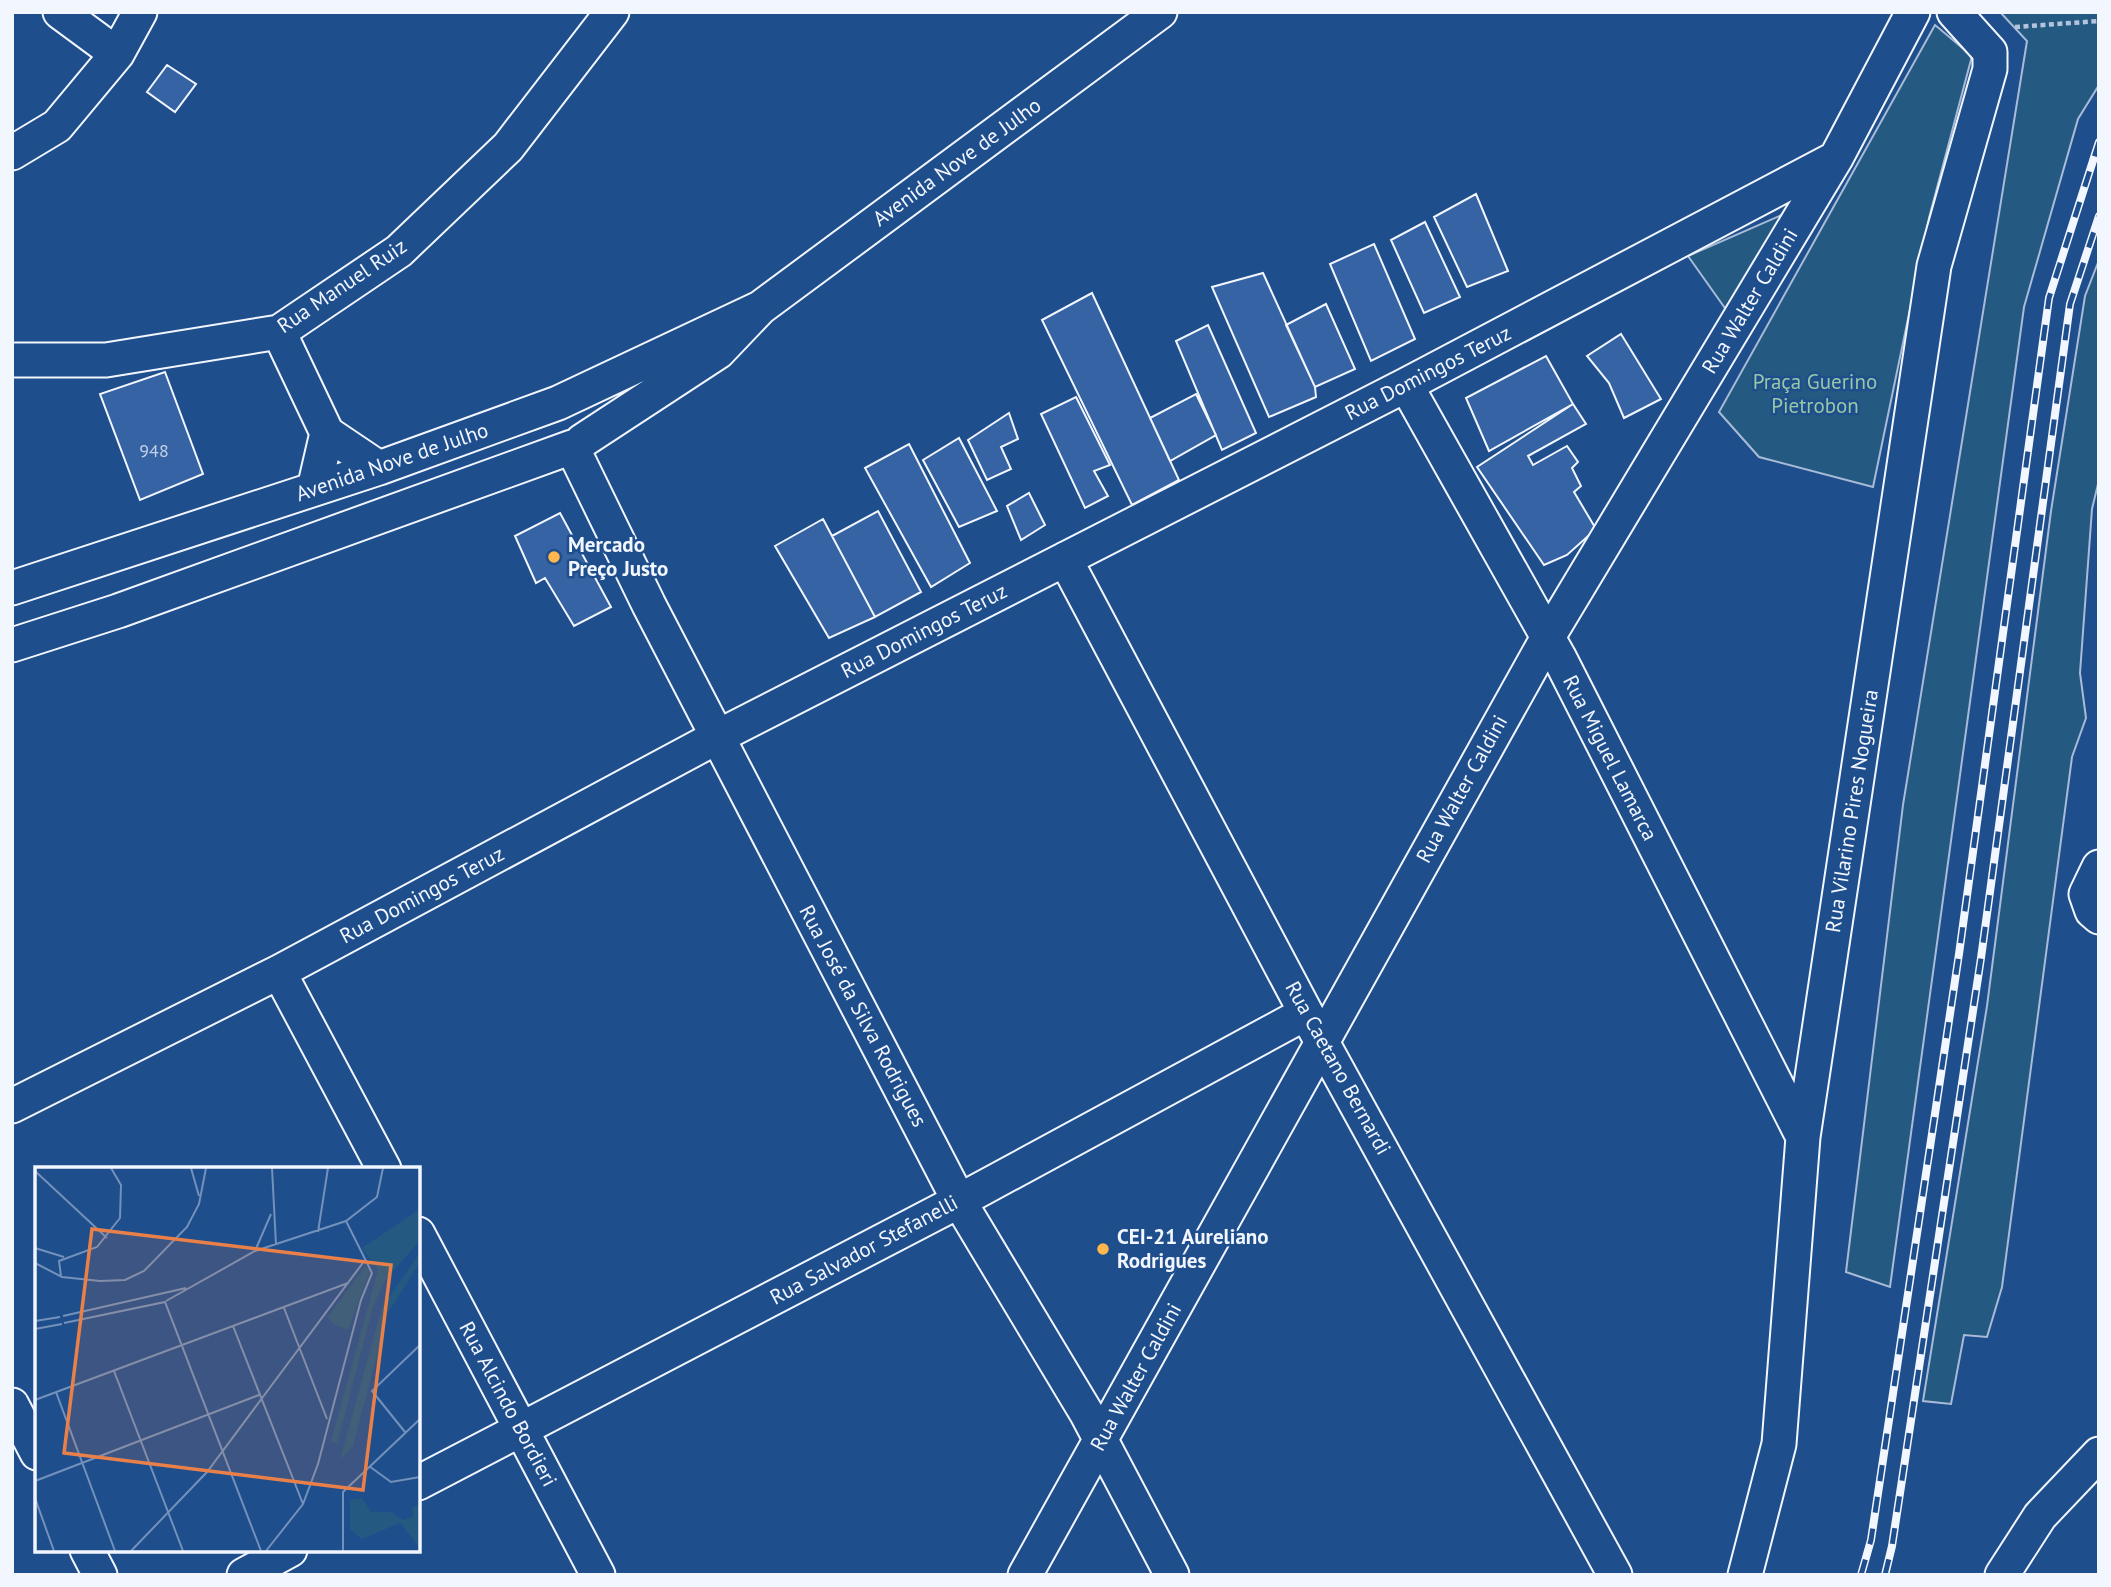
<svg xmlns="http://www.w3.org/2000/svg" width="2111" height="1587" font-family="'PT Sans',sans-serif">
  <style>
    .green { fill: #245a82; stroke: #a8bbd7; stroke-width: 2 }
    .building { fill: #3563a3; stroke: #f2f6ff; stroke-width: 2 }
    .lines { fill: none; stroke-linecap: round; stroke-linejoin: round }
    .minor-casing { stroke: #f2f6ff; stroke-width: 37 }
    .path { stroke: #b3c4dc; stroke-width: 4.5; stroke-dasharray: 5 3.5; stroke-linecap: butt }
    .minor { stroke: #1f4e8c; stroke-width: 33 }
    .rail-casing { stroke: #f2f6ff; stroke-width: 8 }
    .rail { stroke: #1f4e8c; stroke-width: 5; stroke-dasharray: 16; stroke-linecap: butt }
    .poi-dot { fill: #ffb74d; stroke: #1f4e8c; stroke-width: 2.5 }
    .labels { text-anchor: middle; stroke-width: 5; stroke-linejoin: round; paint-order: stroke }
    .number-label { font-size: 18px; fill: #c3d1e8 }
    .street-label { font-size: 21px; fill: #f2f6ff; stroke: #1f4e8c }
    .park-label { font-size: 21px; fill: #97c8a6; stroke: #1f4e8c }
    .poi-label { font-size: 21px; font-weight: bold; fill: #f2f6ff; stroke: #1f4e8c; text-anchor: start }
    .inset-road { fill: none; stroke: #7391ba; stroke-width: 2 }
    .view { fill: #ea8049; fill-opacity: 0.15; stroke: #ea8049; stroke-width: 3.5 }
    .inset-edge { fill: none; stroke: #f2f6ff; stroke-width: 3.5 }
  </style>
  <rect width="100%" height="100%" fill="#1f4e8c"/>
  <path class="green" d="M 2000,12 L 2099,12 L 2099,85 L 2078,119 L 2024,307 L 1890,1287 L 1846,1272 L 1903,805 L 2027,41 Z
    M 1935,25 L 1972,56 L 1929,218 L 1873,487 L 1759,457 L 1719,412 Z
    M 1784,214 L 1727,311 L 1688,256 Z
    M 2099,260 L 2099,480 L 2092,509 L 2080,673 L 2086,718 L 2072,757 L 2002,1287 L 1987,1337 L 1964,1335 L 1951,1404 L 1923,1401 L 1987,1006 L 2051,511 L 2085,296 Z"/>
  <path class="building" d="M 167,65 L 196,84 L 175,112 L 147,92 Z
    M 1476,194 L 1508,271 L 1467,287 L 1434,217 Z
    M 1425,222 L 1460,297 L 1424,313 L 1391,240 Z
    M 1374,244 L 1415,339 L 1371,361 L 1330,264 Z
    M 1263,273 L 1315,387 L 1316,397 L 1269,417 L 1212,287 Z
    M 1092,293 L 1179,480 L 1132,505 L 1042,320 Z
    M 1326,304 L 1355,369 L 1315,387 L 1286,325 Z
    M 1208,325 L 1256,433 L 1222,450 L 1176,341 Z
    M 1621,334 L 1661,399 L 1624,418 L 1609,383 L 1587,356 Z
    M 1546,356 L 1573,404 L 1489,451 L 1466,398 Z
    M 165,372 L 203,474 L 140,500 L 100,394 Z
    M 1196,394 L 1216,435 L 1170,461 L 1150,418 Z
    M 1076,397 L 1110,465 L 1094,471 L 1108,496 L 1085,508 L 1041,414 Z
    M 1573,404 L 1586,424 L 1528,456 L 1533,465 L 1567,446 L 1578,462 L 1572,468 L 1581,486 L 1574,492 L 1596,529 L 1567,555 L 1544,565 L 1477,467 Z
    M 1009,413 L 1018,439 L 1001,447 L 1011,469 L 987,480 L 968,440 Z
    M 959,438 L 997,511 L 959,527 L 923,460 Z
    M 909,444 L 970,563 L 931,587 L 865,468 Z
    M 1029,493 L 1045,525 L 1021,540 L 1007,506 Z
    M 878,511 L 921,592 L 875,617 L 832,536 Z
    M 560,513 L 611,607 L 574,626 L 545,578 L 536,583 L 515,536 Z
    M 823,519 L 875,617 L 829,638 L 775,546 Z"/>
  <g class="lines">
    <defs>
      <path id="minor" d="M 60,12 L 117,54
        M 12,153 L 57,126 L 117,54 L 140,12
        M 279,332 L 327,433
        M 12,360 L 106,360 L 279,332 L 399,251 L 508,147 L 612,12
        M 1406,385 L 1559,657 L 1803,1137
        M 582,441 L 718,352 L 760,308 L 1160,12
        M 314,489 L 327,433 L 379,468
        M 1065,559 L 1306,1013 L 1615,1575
        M 12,588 L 379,468 L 558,403 L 760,308
        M 12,645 L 118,611 L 572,447 L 649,605 L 959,1201 L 1087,1414 L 1172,1575
        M 2099,867 L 2086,894 L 2092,911 L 2099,917
        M 279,972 L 384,1169
        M 12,1106 L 279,972 L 717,737 L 1406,385 L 1836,158
        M 418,1234 L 598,1575
        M 12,1405 L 37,1453
        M 418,1483 L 959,1201 L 1306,1013
        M 87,1550 L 100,1575
        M 244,1575 L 290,1550
        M 1025,1575 L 1548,637 L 1836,158 L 1913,12
        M 1745,1575 L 1779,1444 L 1803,1137 L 1934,266 L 1990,69 L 1990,52 L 1954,12
        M 2002,1575 L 2040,1516 L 2099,1454"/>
    </defs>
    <use href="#minor" class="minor-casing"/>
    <path class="path" d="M 2015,27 L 2099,21"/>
    <use href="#minor" class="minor"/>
    <defs>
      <path id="rail" d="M 1861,1575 L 1871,1540 L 1959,954 L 2049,298 L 2099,142
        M 1885,1575 L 1892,1546 L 1981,958 L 2070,304 L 2099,216"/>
    </defs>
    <use href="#rail" class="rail-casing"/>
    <use href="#rail" class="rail"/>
  </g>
  <g class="poi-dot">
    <circle cx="554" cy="557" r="7"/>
    <circle cx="1103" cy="1249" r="7"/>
  </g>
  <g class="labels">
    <g class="number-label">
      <text x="154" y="457">948</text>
    </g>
    <g class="street-label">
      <text transform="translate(957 162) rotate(-36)" y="7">Avenida Nove de Julho</text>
      <text transform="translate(342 286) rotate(-34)" y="7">Rua Manuel Ruiz</text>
      <text transform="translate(1750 301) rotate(-59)" y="7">Rua Walter Caldini</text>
      <text transform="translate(1428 373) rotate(-27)" y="7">Rua Domingos Teruz</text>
      <text transform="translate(392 462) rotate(-19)" y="7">Avenida Nove de Julho</text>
      <text transform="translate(924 631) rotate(-27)" y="7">Rua Domingos Teruz</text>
      <text transform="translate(1610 758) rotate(63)" y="7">Rua Miguel Lamarca</text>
      <text transform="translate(1462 789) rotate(-61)" y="7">Rua Walter Caldini</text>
      <text transform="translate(1852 811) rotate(-81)" y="7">Rua Vilarino Pires Nogueira</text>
      <text transform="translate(422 895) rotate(-28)" y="7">Rua Domingos Teruz</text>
      <text transform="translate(863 1016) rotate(62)" y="7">Rua José da Silva Rodrigues</text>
      <text transform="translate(1338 1068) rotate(61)" y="7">Rua Caetano Bernardi</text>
      <text transform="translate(864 1250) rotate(-28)" y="7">Rua Salvador Stefanelli</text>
      <text transform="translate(1136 1377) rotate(-61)" y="7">Rua Walter Caldini</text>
      <text transform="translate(508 1404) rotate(62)" y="7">Rua Alcindo Bordieri</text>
    </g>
    <g class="park-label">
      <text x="1815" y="389">Praça Guerino<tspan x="1815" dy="24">Pietrobon</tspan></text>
    </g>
    <g class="poi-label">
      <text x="568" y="552">Mercado<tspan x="568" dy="24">Preço Justo</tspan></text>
      <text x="1117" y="1244">CEI-21 Aureliano<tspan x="1117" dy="24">Rodrigues</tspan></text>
    </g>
  </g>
  <g transform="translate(35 1167)">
    <rect width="385" height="385" fill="#1f4e8c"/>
    <path d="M 385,42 L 385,73 L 349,115 L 338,140 L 302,277 L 296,274 L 343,103 L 327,81 ZM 385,86 L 385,95 L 353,146 L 318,279 L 305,293 L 347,140 ZM 330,99 L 335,104 L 313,163 L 298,157 L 293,150 ZM 327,331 L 336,345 L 356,345 L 368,353 L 378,349 L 377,341 L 385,337 L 385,381 L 365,356 L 327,372 L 315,362 L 315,333 Z" fill="#245a82"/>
    <path class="inset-road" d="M 156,1 L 164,29M 237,1 L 241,78M 0,4 L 72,71M 283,65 L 293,1M 0,81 L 29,90M 220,84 L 236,47M 0,96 L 27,110 L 65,114 L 90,113 L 109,104 L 152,60 L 164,37 L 171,1M 26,109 L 24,94 L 62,80 L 85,51 L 86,18 L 76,1M 131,134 L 220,84 L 311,54 L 342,30 L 348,1M 249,141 L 292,252M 28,149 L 151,121M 0,154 L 25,150M 29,156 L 130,135 L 226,384M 198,159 L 268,337M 0,162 L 27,157M 79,204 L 148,384M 21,225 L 80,384M 0,233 L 313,116M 370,265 L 337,224 L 385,178M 334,299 L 356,315 L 385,310M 0,314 L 224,228M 0,331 L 19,384M 96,384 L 172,305 L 330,93M 231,384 L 268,337 L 283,297 L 326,133 L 337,106 L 311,54M 308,384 L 308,325 L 385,252"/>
    <path class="view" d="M 57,62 L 356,98 L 328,323 L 29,286 Z"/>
    <rect width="385" height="385" class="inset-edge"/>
  </g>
  <rect width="2111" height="1587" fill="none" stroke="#f2f6ff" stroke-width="28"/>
</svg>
